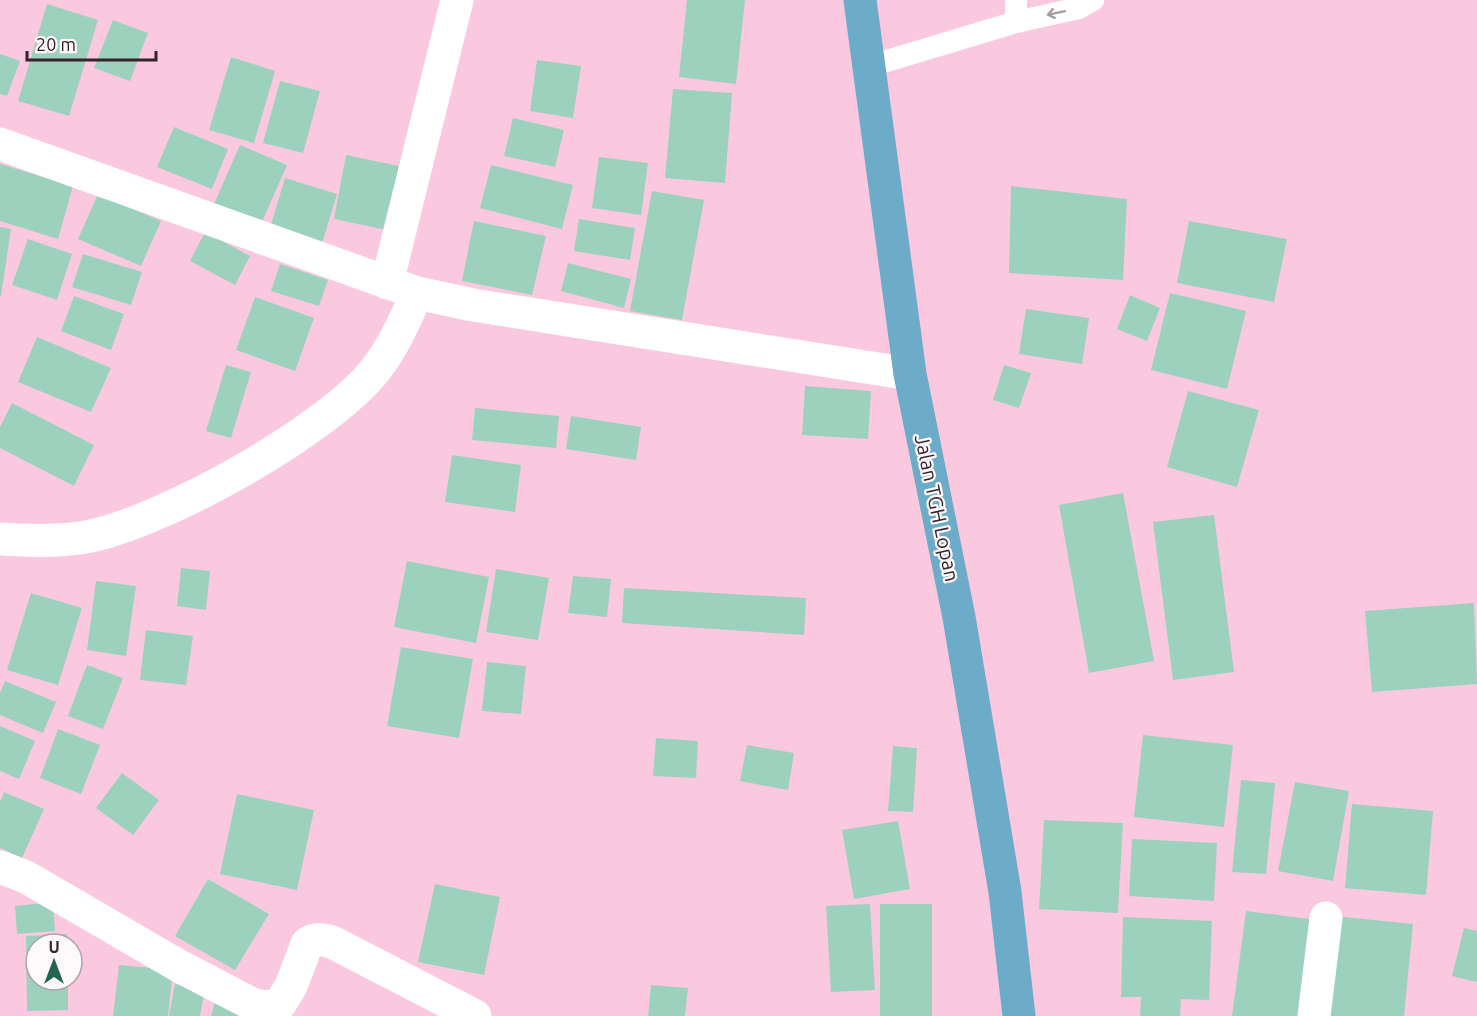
<svg xmlns="http://www.w3.org/2000/svg" width="1477" height="1016" font-family="Ubuntu,sans-serif">
  <style>
    .building { fill: #9cd1bd }
    .lines { fill: none; stroke-linecap: round; stroke-linejoin: round }
    .service { stroke: #fff; stroke-width: 22 }
    .minor { stroke: #fff; stroke-width: 33 }
    .trunk { stroke: #6cacc8; stroke-width: 33 }
    .oneway { stroke: #a49ca0 }
    .labels { text-anchor: middle; stroke-width: 4.5; stroke-linejoin: round; paint-order: stroke }
    .street-label { font-size: 20px; fill: #35232c; stroke: #fef9fb }
  </style>
  <rect width="100%" height="100%" fill="#fac9df"/>
  <path class="building" d="M 687,0 L 745,0 L 736,84 L 679,77 Z
    M 47,4 L 98,20 L 69,116 L 18,101 Z
    M 113,20 L 148,33 L 130,81 L 94,68 Z
    M 0,54 L 20,61 L 7,96 L 0,94 Z
    M 231,57 L 275,71 L 254,143 L 209,130 Z
    M 537,60 L 581,66 L 573,118 L 530,111 Z
    M 280,81 L 320,91 L 303,153 L 263,143 Z
    M 673,89 L 732,93 L 725,183 L 665,178 Z
    M 513,118 L 564,130 L 555,167 L 504,156 Z
    M 174,127 L 228,149 L 212,189 L 157,167 Z
    M 240,145 L 287,165 L 261,224 L 214,204 Z
    M 346,155 L 399,166 L 387,230 L 334,219 Z
    M 599,157 L 648,163 L 641,215 L 592,208 Z
    M 0,164 L 73,186 L 58,239 L 0,221 Z
    M 491,165 L 573,185 L 562,229 L 480,208 Z
    M 285,178 L 337,194 L 321,247 L 269,231 Z
    M 1011,186 L 1127,199 L 1123,280 L 1009,273 Z
    M 652,191 L 704,200 L 682,320 L 630,311 Z
    M 98,194 L 161,221 L 141,266 L 78,239 Z
    M 579,219 L 635,228 L 630,260 L 574,251 Z
    M 474,221 L 546,236 L 532,295 L 462,281 Z
    M 1189,221 L 1287,239 L 1274,302 L 1177,283 Z
    M 0,227 L 11,229 L 1,296 L 0,296 Z
    M 205,232 L 250,256 L 235,285 L 190,261 Z
    M 28,239 L 72,254 L 57,300 L 12,285 Z
    M 83,254 L 142,272 L 131,305 L 72,287 Z
    M 568,263 L 631,279 L 624,308 L 561,291 Z
    M 280,264 L 328,280 L 319,306 L 271,291 Z
    M 1170,293 L 1246,311 L 1227,389 L 1151,370 Z
    M 1130,295 L 1160,308 L 1147,341 L 1117,329 Z
    M 74,296 L 124,314 L 111,350 L 61,331 Z
    M 255,297 L 314,318 L 295,371 L 236,350 Z
    M 1026,309 L 1089,318 L 1082,364 L 1019,354 Z
    M 37,337 L 111,368 L 91,412 L 18,382 Z
    M 226,365 L 251,372 L 231,438 L 206,431 Z
    M 1004,365 L 1031,373 L 1019,408 L 993,400 Z
    M 805,386 L 871,391 L 868,439 L 802,435 Z
    M 1188,391 L 1259,410 L 1237,487 L 1167,467 Z
    M 12,403 L 94,445 L 74,486 L 0,448 L 0,427 Z
    M 475,408 L 559,416 L 556,448 L 472,440 Z
    M 571,416 L 641,427 L 636,460 L 566,449 Z
    M 452,455 L 521,465 L 515,512 L 445,502 Z
    M 1123,493 L 1154,661 L 1089,673 L 1059,505 Z
    M 1214,515 L 1234,672 L 1173,680 L 1153,522 Z
    M 407,561 L 489,577 L 476,643 L 394,627 Z
    M 181,568 L 210,571 L 206,610 L 177,606 Z
    M 496,569 L 549,578 L 538,640 L 486,632 Z
    M 573,576 L 611,579 L 607,617 L 568,613 Z
    M 96,581 L 136,586 L 126,656 L 87,650 Z
    M 624,588 L 806,598 L 804,635 L 622,623 Z
    M 31,593 L 82,608 L 58,685 L 7,670 Z
    M 1474,603 L 1477,684 L 1372,692 L 1365,611 Z
    M 146,630 L 193,636 L 186,685 L 140,680 Z
    M 401,647 L 473,659 L 459,738 L 387,726 Z
    M 487,662 L 526,666 L 521,714 L 482,711 Z
    M 87,665 L 123,678 L 103,729 L 68,716 Z
    M 5,681 L 56,702 L 43,733 L 0,715 L 0,693 Z
    M 0,726 L 35,741 L 19,779 L 0,771 Z
    M 58,729 L 100,745 L 81,794 L 40,778 Z
    M 1143,735 L 1233,745 L 1224,827 L 1134,817 Z
    M 656,738 L 698,741 L 696,778 L 653,776 Z
    M 747,745 L 794,753 L 788,790 L 740,781 Z
    M 893,746 L 917,748 L 913,812 L 888,811 Z
    M 122,773 L 159,800 L 133,835 L 96,808 Z
    M 1241,780 L 1275,783 L 1266,874 L 1232,872 Z
    M 1295,782 L 1349,791 L 1333,881 L 1278,871 Z
    M 4,792 L 44,809 L 22,858 L 0,848 L 0,802 Z
    M 237,794 L 314,810 L 297,890 L 220,874 Z
    M 1352,804 L 1433,811 L 1426,895 L 1345,888 Z
    M 1044,820 L 1123,823 L 1118,913 L 1039,909 Z
    M 898,821 L 910,889 L 854,899 L 842,830 Z
    M 1132,839 L 1217,843 L 1214,901 L 1129,896 Z
    M 208,879 L 269,914 L 235,970 L 175,936 Z
    M 435,884 L 500,897 L 484,975 L 418,962 Z
    M 53,902 L 55,931 L 17,934 L 15,906 Z
    M 870,904 L 875,990 L 831,992 L 826,906 Z
    M 880,904 L 932,904 L 932,1016 L 880,1016 Z
    M 1246,911 L 1318,920 L 1306,1016 L 1232,1016 Z
    M 1334,916 L 1413,924 L 1404,1016 L 1323,1016 Z
    M 1123,917 L 1212,921 L 1209,1000 L 1181,999 L 1180,1016 L 1140,1016 L 1141,997 L 1121,997 Z
    M 1464,928 L 1477,931 L 1477,982 L 1452,976 Z
    M 67,934 L 67,944 L 36,944 L 36,980 L 68,980 L 68,1010 L 27,1011 L 26,936 Z
    M 119,965 L 173,970 L 168,1016 L 113,1016 Z
    M 175,984 L 205,989 L 200,1016 L 169,1016 Z
    M 651,985 L 688,988 L 685,1016 L 648,1016 Z
    M 215,1002 L 259,1016 L 211,1016 Z"/>
  <g class="lines">
    <path class="service" d="M 1016,0 L 1016,22
      M 870,66 L 1016,22 L 1079,8 L 1093,0"/>
    <path class="minor" d="M 0,144 L 417,293 L 473,305 L 910,374
      M 387,283 L 457,0
      M 0,539 C 29,541 57,542 86,537 C 162,523 329,430 376,369 C 394,346 405,320 417,293
      M 0,867 L 26,877 L 179,966 L 254,1005 L 267,1007 L 280,1004 L 291,986 L 307,944 C 314,937 323,940 332,942 L 475,1016
      M 1314,1016 L 1326,918"/>
    <path class="trunk" d="M 860,0 L 910,374 L 959,617 L 1005,892 L 1019,1016"/>
  </g>
  <defs><path id="oneway-shaft" d="M-6 0H5M1.5-3L5.5 0L1.5 3" fill="none" stroke-width="1.6" stroke-linecap="round" stroke-linejoin="round" transform="scale(1.5)"/></defs>
  <use class="oneway" href="#oneway-shaft" transform="translate(1056 13) rotate(168)"/>
  <g class="labels">
    <g class="street-label">
      <text transform="translate(937 508) rotate(78)" y="7">Jalan TGH Lopan</text>
    </g>
  </g>
  <g transform="translate(54 962)"><circle r="28" fill="#fef9fb" stroke="#aea3a8" stroke-width="1.5"/>
  <path d="M0-4.5L10 22L0 15L-10 22Z" fill="#256451"/>
  <text y="-9" font-size="16" font-weight="bold" text-anchor="middle" fill="#35232c">U</text>
  </g>
  <path d="M27 51v9h129v-9" fill="none" stroke="#35232c" stroke-width="3"/>
  <text x="36" y="51" font-size="18" fill="#35232c" stroke="#fef9fb" stroke-width="4.5" paint-order="stroke">20 m</text>
</svg>
